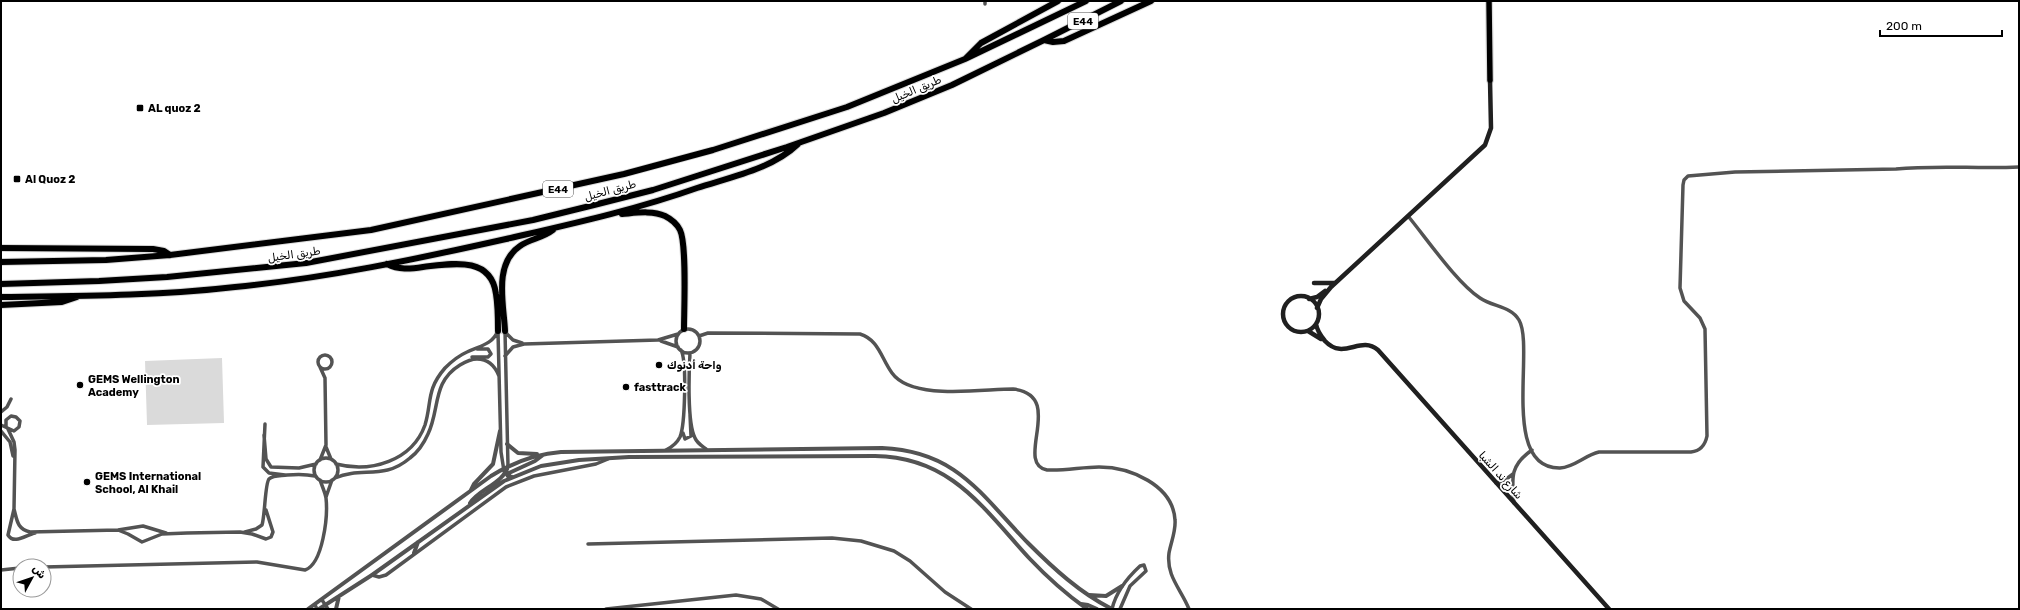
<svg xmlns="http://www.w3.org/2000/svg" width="2020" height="610" font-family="Rubik,Vazirmatn,sans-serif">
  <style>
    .green { fill: #dadada }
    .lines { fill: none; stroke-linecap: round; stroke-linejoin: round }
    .primary-casing { stroke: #dbdbdb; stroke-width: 8 }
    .motorway-casing { stroke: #dbdbdb; stroke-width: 8 }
    .minor { stroke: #535353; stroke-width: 3.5 }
    .tertiary { stroke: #535353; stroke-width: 4 }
    .secondary { stroke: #202020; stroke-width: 4.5 }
    .primary { stroke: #000; stroke-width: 5.5 }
    .motorway { stroke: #000; stroke-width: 6 }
    .poi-dot { fill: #000; stroke: #fff; stroke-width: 1.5 }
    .labels { text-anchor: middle; stroke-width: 3.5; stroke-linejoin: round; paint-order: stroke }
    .shield { fill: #fff; stroke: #4c4c4c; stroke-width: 1 }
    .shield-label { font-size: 10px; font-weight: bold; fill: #000 }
    .street-label { font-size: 11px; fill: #000; stroke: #fff }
    .poi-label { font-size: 11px; font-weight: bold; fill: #000; stroke: #fff; text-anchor: start }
  </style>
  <rect width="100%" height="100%" fill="#fff"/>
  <path class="green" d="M 222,358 L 224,423 L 147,425 L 145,361 Z"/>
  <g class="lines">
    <defs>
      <path id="primary" d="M 1489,1 L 1490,80"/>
      <path id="motorway" d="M 1044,40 L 1053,42 L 1064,41 L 1151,1
        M 965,59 L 981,43 L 1058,1
        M 622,214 C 635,213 652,210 665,216 C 671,219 677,224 680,230 C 687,244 684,311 684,329
        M 1,248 L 153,249 L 164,251 L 170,255
        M 1,262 L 106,260 L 170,255 L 371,230 L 624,174 L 713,150 L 847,107 L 965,59 L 1086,1
        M 387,264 C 399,270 410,269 423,267 C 450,264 491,255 496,294 C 498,306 498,319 498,331
        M 1,284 L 99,281 L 167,277 L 306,263 L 533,220 L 594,205 L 653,190 L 787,147 L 884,113 L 952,85 L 1044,40 L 1121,1
        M 1,297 C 79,296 158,296 235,287 C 327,278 417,259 506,239 C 571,224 635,210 697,188 C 731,177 772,169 798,144
        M 1,305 L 62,302 L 77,297
        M 505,331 C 504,305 493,264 520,246 C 530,239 543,238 553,230"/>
    </defs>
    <use href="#primary" class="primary-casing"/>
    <use href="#motorway" class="motorway-casing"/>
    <path class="minor" d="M 985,1 L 985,4
      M 1408,216 C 1427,239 1457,283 1480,298 C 1493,307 1511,306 1519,320 C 1535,347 1500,469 1560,468 C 1575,467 1585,455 1599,452 L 1691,452 C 1700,451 1705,446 1707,436 L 1705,329 L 1700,318 L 1684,301 L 1680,288 L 1683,185 L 1684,180 L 1688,176 L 1735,172 L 1896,169 C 1937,165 1978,169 2019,167
      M676 341a12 12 0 1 1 24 0a12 12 0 1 1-24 0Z
      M 505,331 L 508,466
      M 498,332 L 501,452 L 504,471 L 509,478
      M 505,332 L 513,340 L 522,343
      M 699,336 L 708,333 L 860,334 C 879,340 881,358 892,373 C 912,401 982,389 1013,389 C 1067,395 1013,463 1047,470 C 1065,471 1082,467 1099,467 C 1130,467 1173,485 1175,520 C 1176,531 1171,542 1169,553 C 1166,576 1181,589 1189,609
      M 661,341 L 678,347
      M 690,353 C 689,371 687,423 695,438 C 697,443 702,446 706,449
      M318 362a7 7 0 1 1 14 0a7 7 0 1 1-14 0Z
      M 505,356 L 513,347 L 524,344 L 658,340 L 678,334
      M 472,357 L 488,357 L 491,354 L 488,349 L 477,349
      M 1,412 L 7,407 L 11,399
      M 265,424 L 263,467 L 269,473 L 285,475
      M 1,425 L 14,431 L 19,427 L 20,421 L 16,417 L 11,416 L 6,420 L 6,426
      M 8,429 L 14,442 L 15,450 L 14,509 L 8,535 C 14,545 26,535 35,533
      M 1,431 L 10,442 L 13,456
      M 683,433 L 685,439 L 691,436 L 690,415
      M 264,435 L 266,459 L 271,467 L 299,468 L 316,464
      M 326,447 L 331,459
      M 666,450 C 672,447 677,443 680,437 C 685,425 687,361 681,350
      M314 470a12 12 0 1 1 24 0a12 12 0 1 1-24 0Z
      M 320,460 L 326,445 L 325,378 L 320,367
      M 336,464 C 371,473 412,461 425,425 C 432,402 426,390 445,368 C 451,362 458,356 467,352 C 479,346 492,345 498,331
      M 335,478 C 362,466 383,481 410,458 C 418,452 424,443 428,434 C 440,409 432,382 460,365 C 465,362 471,359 477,359 C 489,359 495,366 499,376
      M 1496,483 L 1505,480 L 1513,474
      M 326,497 L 332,480
      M 1514,503 C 1512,479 1509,466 1532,450
      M 14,509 C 17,520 17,529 30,532 L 118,530 L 143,526 L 166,533
      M 118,530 L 128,534 L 142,542 L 162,534 L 187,533 L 240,532 L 252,534 L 266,539 L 271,537 L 273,532 L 266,510
      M 245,532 L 256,529 L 262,525 C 265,516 265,483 269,479 C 273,475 282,476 287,475 C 297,474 306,474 315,476
      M 588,544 L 832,538 L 861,541 L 894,551 L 910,561 L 945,592 L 971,609
      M 44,567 L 257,562 L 305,570 C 323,564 328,516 326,498 C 325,492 322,486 320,480
      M 1,570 L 20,568
      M 372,575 L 379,577 L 386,575 L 506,487 L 534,476 L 596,464 L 608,459
      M 322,600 L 328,609
      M 315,605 L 317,609
      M 606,609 L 736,595 L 761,599 L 778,609
      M 1112,609 C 1116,592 1127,578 1140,566 L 1144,565 L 1146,571 L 1130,586 L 1120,609"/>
    <path class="tertiary" d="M 507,444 L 518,453 L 537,454
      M 512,477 L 509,476 L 509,473 L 535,461 L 543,455
      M 471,490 L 474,484 L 493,464 L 500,431
      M 470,503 C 479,489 504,483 508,466
      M 414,553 L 418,542
      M 1089,595 L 1106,596 L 1122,586
      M 1081,604 L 1088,605 L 1097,609
      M 308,609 L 491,476 C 512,463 536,454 561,452 L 882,448 C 957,451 981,495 1028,543 C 1053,568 1080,593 1112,609
      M 319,609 L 372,575 L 504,481 L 541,466 L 579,460 L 629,457 L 875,456 C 951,457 983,508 1030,559 C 1047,577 1066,594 1087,609
      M 336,609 L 339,596"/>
    <path class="secondary" d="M 1314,283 L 1334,283
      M1283 314a18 18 0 1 1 36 0a18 18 0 1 1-36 0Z
      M 1309,299 L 1317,297 L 1325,291
      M 1317,308 L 1321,299 L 1331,287 L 1485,145 L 1491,128 L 1490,80
      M 1316,324 C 1317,331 1321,336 1325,341 C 1344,361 1360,335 1378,350 L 1609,609
      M 1308,331 L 1321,339"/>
    <use href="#primary" class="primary"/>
    <use href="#motorway" class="motorway"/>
  </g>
  <g class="poi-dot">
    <rect x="136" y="104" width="8" height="8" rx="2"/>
    <rect x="13" y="175" width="8" height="8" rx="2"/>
    <circle cx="659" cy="365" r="4"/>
    <circle cx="80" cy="385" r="4"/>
    <circle cx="626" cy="387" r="4"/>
    <circle cx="87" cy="482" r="4"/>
  </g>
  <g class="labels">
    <g class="shield">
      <rect x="1068" y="13" width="30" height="16" rx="3"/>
      <rect x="543" y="181" width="30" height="16" rx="3"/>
    </g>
    <g class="shield-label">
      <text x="1083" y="25">E44</text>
      <text x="558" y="193">E44</text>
    </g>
    <g class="street-label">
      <text transform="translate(916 89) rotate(-23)" y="4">طريق الخيل</text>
      <text transform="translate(610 190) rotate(-15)" y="4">طريق الخيل</text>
      <text transform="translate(294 254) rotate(-8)" y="4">طريق الخيل</text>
      <text transform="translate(1501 475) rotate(48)" y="4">شارع ند الشبا</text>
    </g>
    <g class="poi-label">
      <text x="148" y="112">AL quoz 2</text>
      <text x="25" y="183">Al Quoz 2</text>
      <text x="667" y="369">واحة أدنوك</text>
      <text x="88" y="383">GEMS Wellington<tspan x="88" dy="13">Academy</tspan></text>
      <text x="634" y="391">fasttrack</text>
      <text x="95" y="480">GEMS International<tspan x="95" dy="13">School, Al Khail</tspan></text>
    </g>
  </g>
  <rect width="2020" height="610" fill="none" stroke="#000000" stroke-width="4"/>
  <g transform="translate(32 578) rotate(50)"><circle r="19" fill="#ffffff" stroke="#999999"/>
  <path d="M0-3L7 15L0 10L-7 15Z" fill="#000000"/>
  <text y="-6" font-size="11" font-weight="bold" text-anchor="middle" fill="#000000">ش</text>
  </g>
  <path d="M1880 30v6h122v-6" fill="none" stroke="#000000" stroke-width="2"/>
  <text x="1886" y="30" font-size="12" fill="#000000" stroke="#ffffff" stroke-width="3" paint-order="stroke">200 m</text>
</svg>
